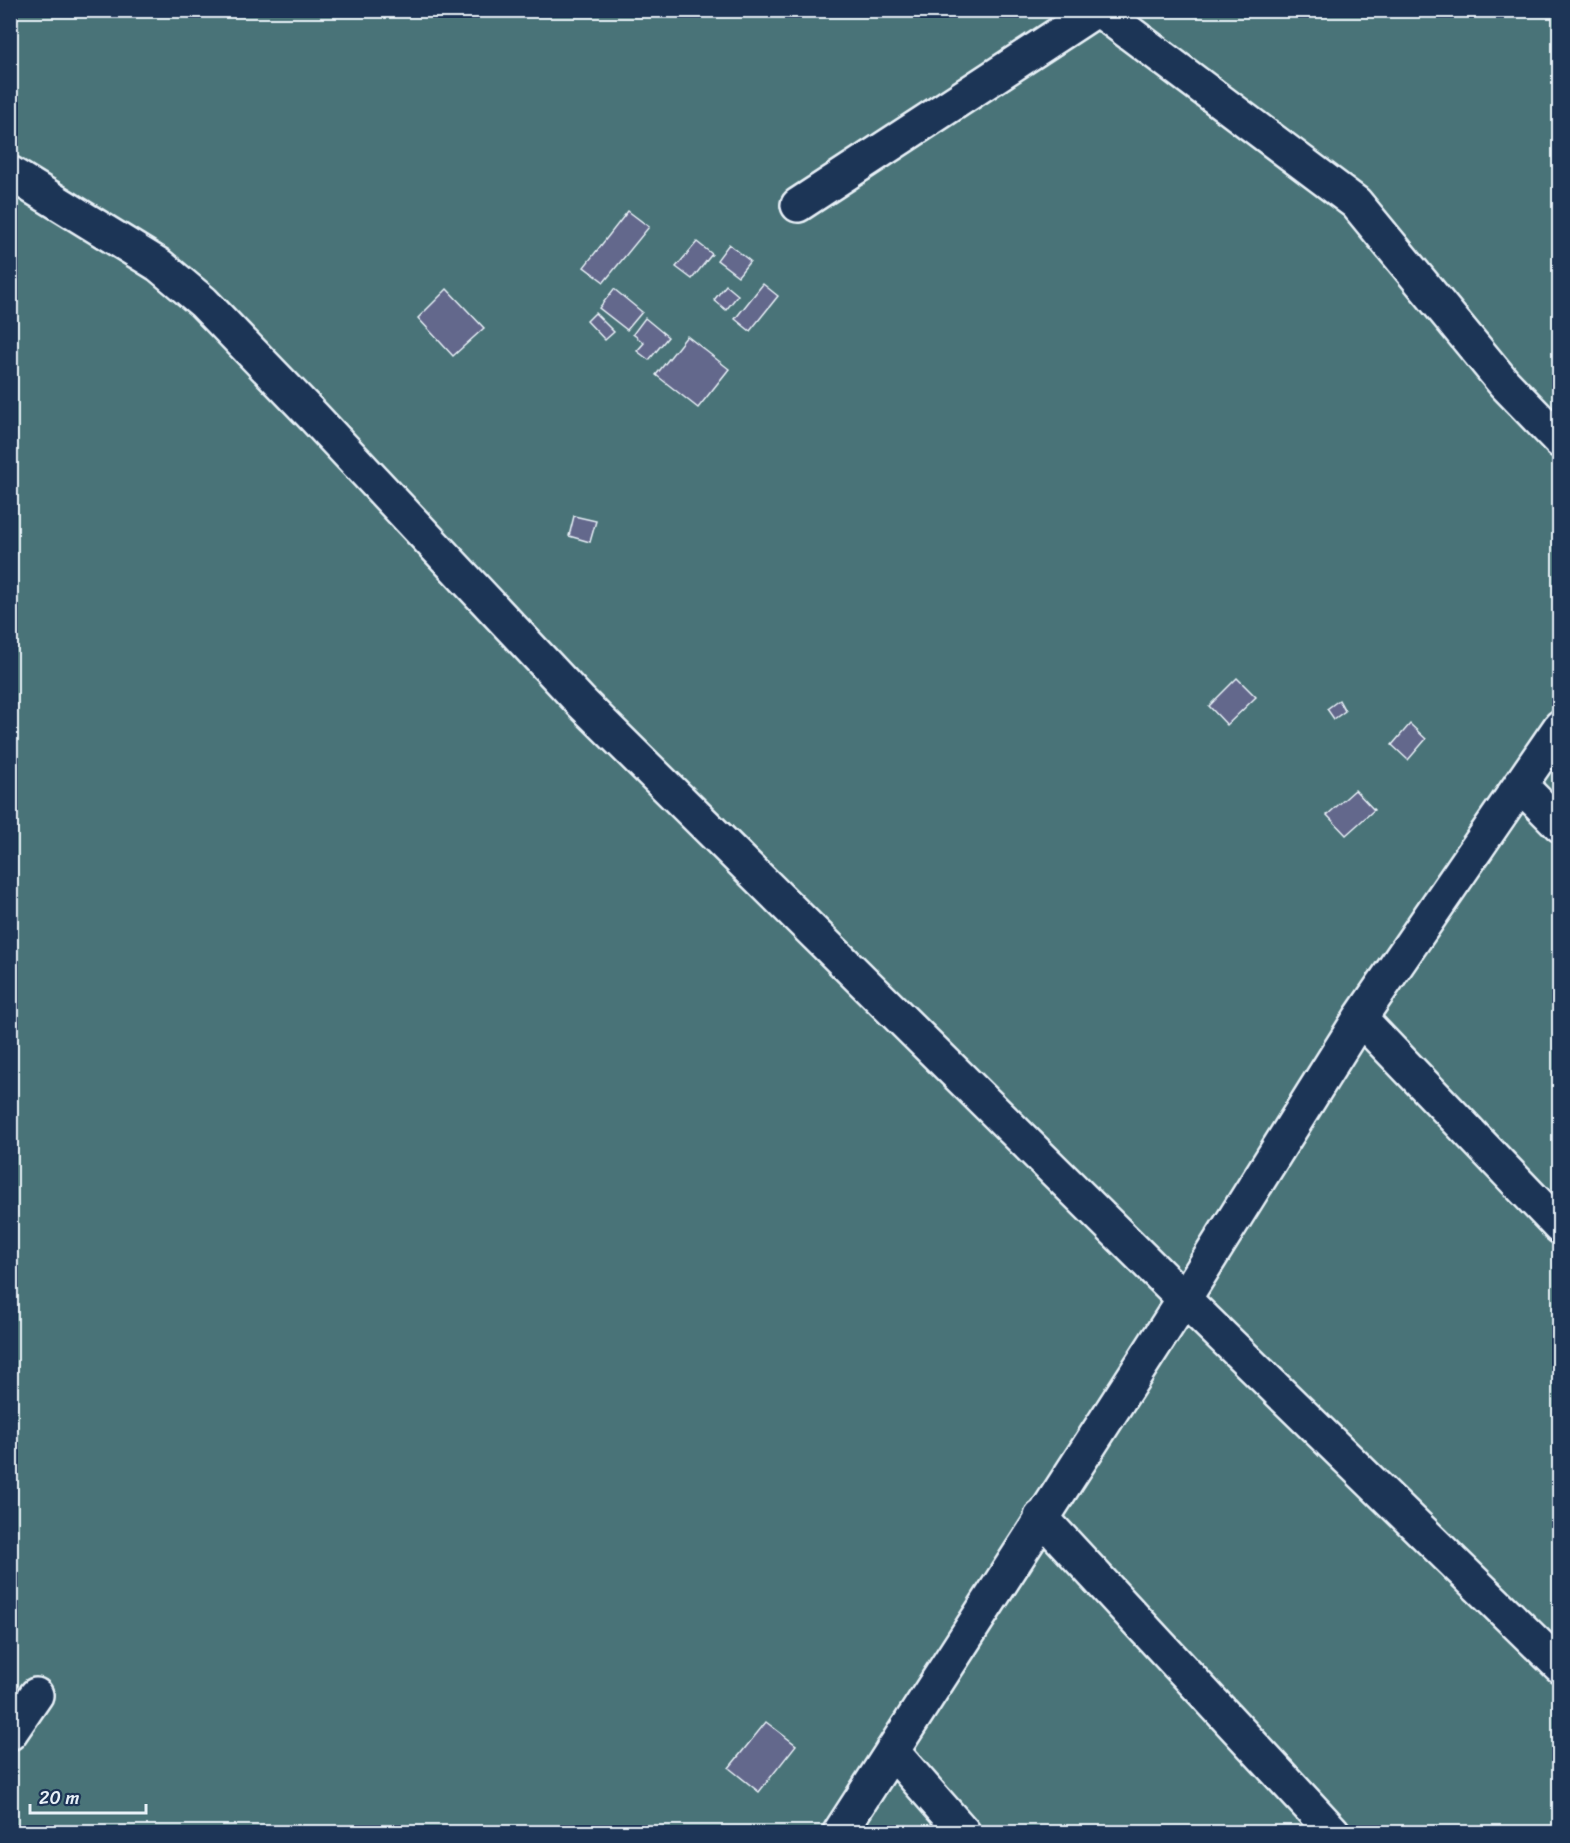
<svg xmlns="http://www.w3.org/2000/svg" width="1570" height="1843" font-family="Sriracha,sans-serif">
  <style>
    .green { fill: #4a7378; stroke: #99b2b8; stroke-width: 1.5 }
    .building { fill: #64678c; stroke: #e8f1f8; stroke-width: 1.5 }
    .lines { fill: none; stroke-linecap: round; stroke-linejoin: round }
    .minor-casing { stroke: #e8f1f8; stroke-width: 38 }
    .minor { stroke: #1d3557; stroke-width: 33 }
  </style>
  <rect width="100%" height="100%" fill="#1d3557"/>
  <filter id="ink" filterUnits="userSpaceOnUse"><feTurbulence type="fractalNoise" baseFrequency=".0167" numOctaves="2"/><feDisplacementMap in="SourceGraphic" scale="12" xChannelSelector="R" yChannelSelector="G"/><feConvolveMatrix kernelMatrix="1 2 1 2 8 2 1 2 1" color-interpolation-filters="sRGB"/></filter>
  <g filter="url(#ink)">
    <path class="green" d="M 11,11 L 1559,11 L 1559,1832 L 11,1832 Z"/>
    <path class="building" d="M 628,211 L 649,227 L 604,282 L 584,267 Z
      M 697,242 L 712,254 L 692,279 L 676,267 Z
      M 729,244 L 750,261 L 738,276 L 717,260 Z
      M 763,284 L 778,296 L 750,331 L 735,319 Z
      M 726,285 L 738,295 L 726,310 L 714,300 Z
      M 447,289 L 484,328 L 453,356 L 418,318 Z
      M 614,289 L 642,312 L 627,330 L 599,308 Z
      M 595,313 L 614,332 L 605,340 L 587,321 Z
      M 645,318 L 668,337 L 649,360 L 637,351 L 644,343 L 633,334 Z
      M 687,336 L 729,369 L 698,408 L 656,375 Z
      M 574,516 L 596,521 L 590,542 L 569,536 Z
      M 1237,678 L 1256,697 L 1227,725 L 1209,706 Z
      M 1339,700 L 1345,711 L 1334,719 L 1327,709 Z
      M 1410,724 L 1426,739 L 1408,760 L 1392,745 Z
      M 1355,790 L 1374,810 L 1346,835 L 1327,815 Z
      M 766,1722 L 796,1745 L 759,1792 L 729,1768 Z"/>
    <g class="lines">
      <defs>
        <path id="minor" d="M 1099,10 L 1356,203 L 1504,383 L 1560,441
          M 10,173 L 159,265 L 203,302 L 314,417 L 581,702 L 1184,1299 L 1560,1666
          M 798,205 L 1096,10
          M 1520,785 L 1560,825
          M 1360,1018 L 1560,1227
          M 1041,1517 L 1333,1832
          M 10,1733 L 36,1695
          M 892,1751 L 963,1832
          M 840,1832 L 1184,1299 L 1360,1018 L 1560,727"/>
      </defs>
      <use href="#minor" class="minor-casing"/>
      <use href="#minor" class="minor"/>
    </g>
  </g>
  <rect width="1570" height="1843" fill="none" stroke="#1d3557" stroke-width="36"/>
  <rect x="18" y="18" width="1534" height="1807" fill="none" stroke="#e8f1f8" stroke-width="2" filter="url(#ink)"/>
  <path d="M30 1804v9h116v-9" fill="none" stroke="#e8f1f8" stroke-width="3"/>
  <text x="39" y="1804" font-size="18" fill="#e8f1f8" stroke="#1d3557" stroke-width="4.5" paint-order="stroke">20 m</text>
</svg>
